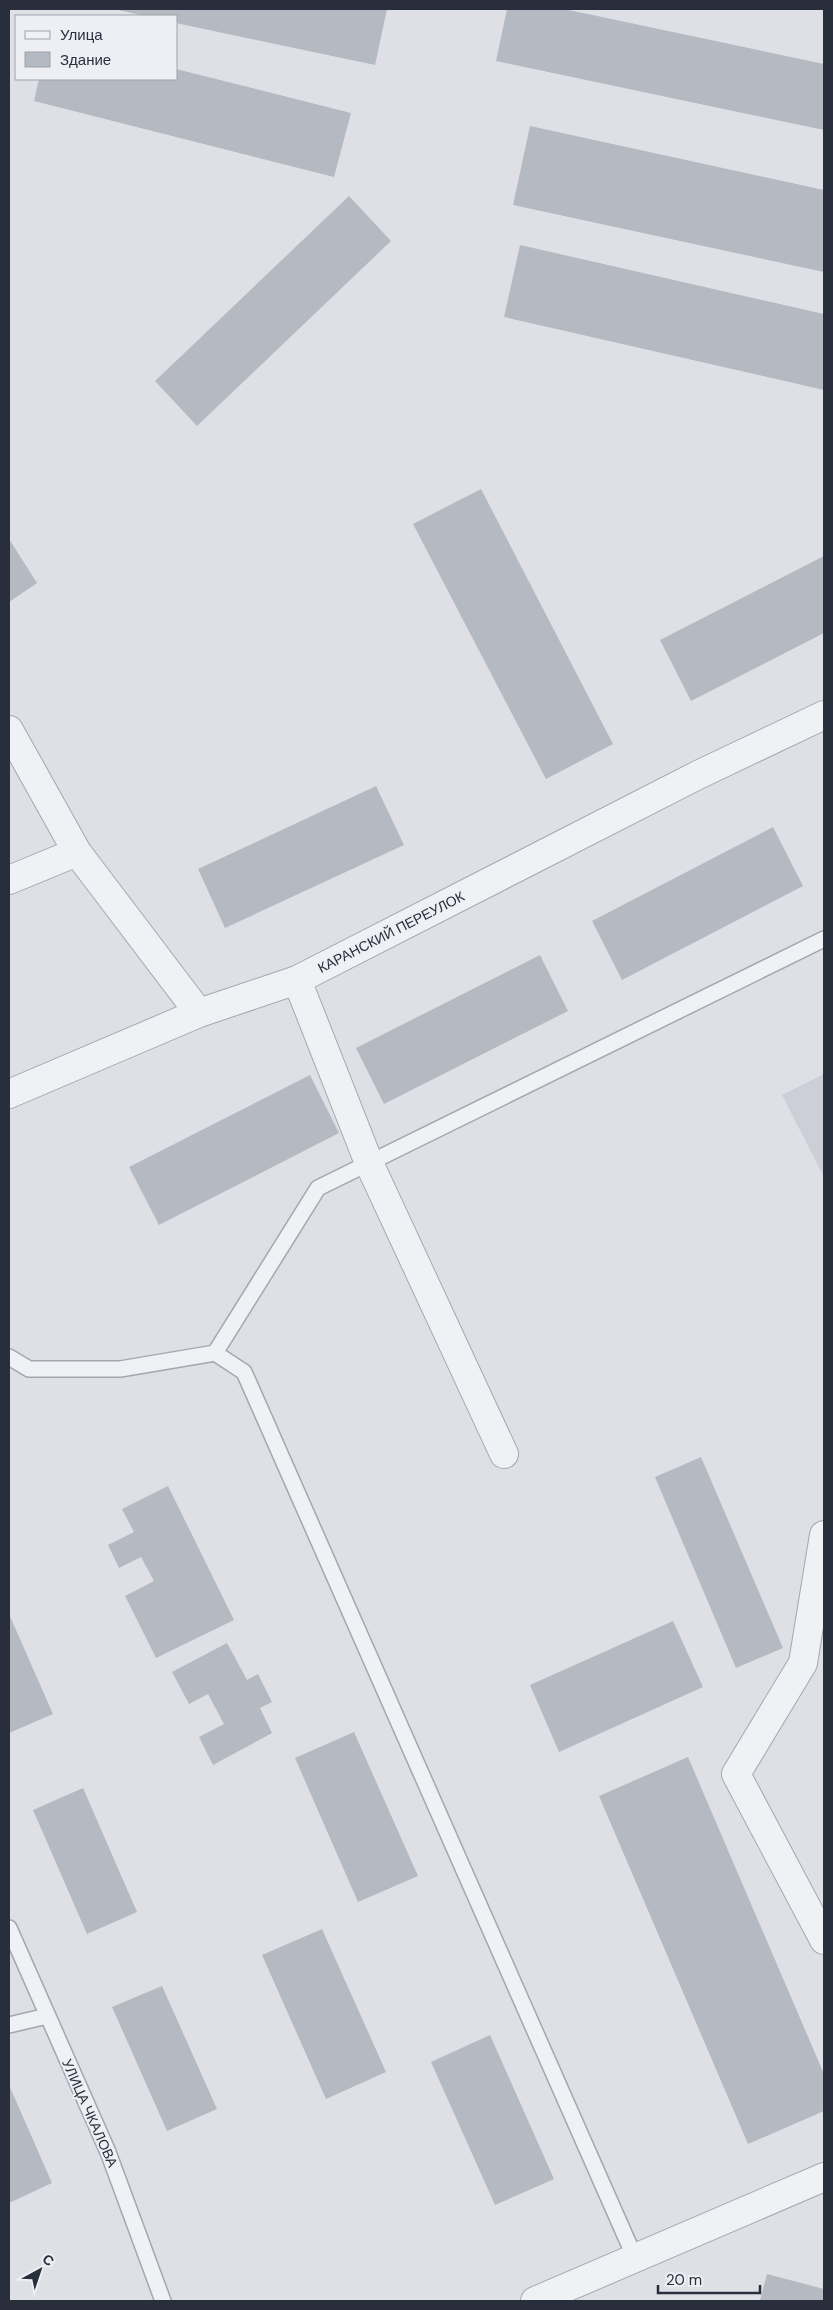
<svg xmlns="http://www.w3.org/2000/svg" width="833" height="2310" font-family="'DM Sans',sans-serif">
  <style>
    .built { fill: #cccfd8 }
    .building { fill: #b5b9c2 }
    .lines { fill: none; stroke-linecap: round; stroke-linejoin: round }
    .service-casing { stroke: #a4a7b0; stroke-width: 18 }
    .minor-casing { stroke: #a4a7b0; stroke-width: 30 }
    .service { stroke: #f0f1f5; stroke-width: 15 }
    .minor { stroke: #f0f1f5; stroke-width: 28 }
    .labels { text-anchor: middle; stroke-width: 4; stroke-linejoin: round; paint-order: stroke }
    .street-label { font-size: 14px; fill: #282e3c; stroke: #edeff4 }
  </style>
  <rect width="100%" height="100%" fill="#dee0e6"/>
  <path class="built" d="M 824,1074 L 824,1177 L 782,1095 Z"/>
  <path class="building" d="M 114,9 L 387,9 L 375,65 L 176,23 L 176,16 L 145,16 Z
    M 507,9 L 564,9 L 824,64 L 824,130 L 496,61 Z
    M 176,69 L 351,113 L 334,177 L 34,101 L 39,79 L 176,79 Z
    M 530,126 L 824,190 L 824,272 L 513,205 Z
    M 349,196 L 391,241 L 197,426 L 155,381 Z
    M 520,245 L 824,314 L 824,390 L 504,317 Z
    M 481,489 L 613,744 L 546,779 L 413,524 Z
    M 9,539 L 37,583 L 9,602 Z
    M 824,556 L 824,633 L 691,701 L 660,640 Z
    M 376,786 L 404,845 L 225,928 L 198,869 Z
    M 773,827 L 803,886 L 622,980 L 592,921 Z
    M 540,955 L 568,1011 L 384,1104 L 356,1048 Z
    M 310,1075 L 339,1133 L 159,1225 L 129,1167 Z
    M 701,1457 L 783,1648 L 736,1668 L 655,1477 Z
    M 168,1486 L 234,1620 L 156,1658 L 125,1596 L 154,1581 L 141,1557 L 119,1568 L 108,1545 L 134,1532 L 122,1509 Z
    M 9,1614 L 53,1714 L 9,1733 Z
    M 673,1621 L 703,1687 L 559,1752 L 530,1685 Z
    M 227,1643 L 247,1680 L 258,1674 L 272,1702 L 260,1708 L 272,1733 L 213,1765 L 199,1737 L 224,1724 L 208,1694 L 189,1704 L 172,1672 Z
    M 354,1732 L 418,1876 L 358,1902 L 295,1758 Z
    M 688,1757 L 824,2074 L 824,2111 L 748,2144 L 599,1796 Z
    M 83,1788 L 137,1912 L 87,1934 L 33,1810 Z
    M 322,1929 L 386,2072 L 326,2099 L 262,1955 Z
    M 162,1986 L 217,2109 L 167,2131 L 112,2007 Z
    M 490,2035 L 554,2179 L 495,2205 L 431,2062 Z
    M 9,2085 L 52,2183 L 9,2203 Z
    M 767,2274 L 824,2289 L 824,2301 L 760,2301 Z"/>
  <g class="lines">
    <defs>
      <path id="service" d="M 215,1353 L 318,1188 L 824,939
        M 9,1357 L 29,1369 L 120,1369 L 215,1353 L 244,1372 L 635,2258
        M 9,1928 L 108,2152 L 163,2301
        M 9,2025 L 47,2016"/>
      <path id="minor" d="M 9,730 L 77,852
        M 9,880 L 77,852 L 199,1013 L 297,980 L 698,775 L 824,715
        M 297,980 L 369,1163 L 504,1454
        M 9,1094 L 199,1013
        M 824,1535 L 803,1663 L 736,1774 L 824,1940
        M 535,2301 L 824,2177"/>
    </defs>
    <use href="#service" class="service-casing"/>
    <use href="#minor" class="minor-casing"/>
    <use href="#service" class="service"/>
    <use href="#minor" class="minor"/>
  </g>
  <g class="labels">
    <g class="street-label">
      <text transform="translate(391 932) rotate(-27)" y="5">КАРАНСКИЙ ПЕРЕУЛОК</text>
      <text transform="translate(90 2113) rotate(66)" y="5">УЛИЦА ЧКАЛОВА</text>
    </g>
  </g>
  <rect width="833" height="2310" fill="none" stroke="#282e3c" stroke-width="20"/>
  <rect x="15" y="15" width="162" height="65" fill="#edeff4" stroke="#9ea2aa"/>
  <rect x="25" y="31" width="25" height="8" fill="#f0f1f5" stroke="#9ea2aa"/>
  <text x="60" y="40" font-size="15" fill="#282e3c">Улица</text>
  <rect x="25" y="52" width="25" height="15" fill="#b5b9c2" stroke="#9ea2aa"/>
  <text x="60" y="65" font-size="15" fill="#282e3c">Здание</text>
  <g transform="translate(40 2270) rotate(40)" stroke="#edeff4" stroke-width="4" paint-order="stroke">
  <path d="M0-4L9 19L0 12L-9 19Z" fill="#282e3c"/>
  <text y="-8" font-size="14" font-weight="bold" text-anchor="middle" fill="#282e3c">С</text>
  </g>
  <path d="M658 2285v8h102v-8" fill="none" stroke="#282e3c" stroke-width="2.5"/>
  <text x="666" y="2285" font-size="15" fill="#282e3c" stroke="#edeff4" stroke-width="4" paint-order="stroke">20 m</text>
</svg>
